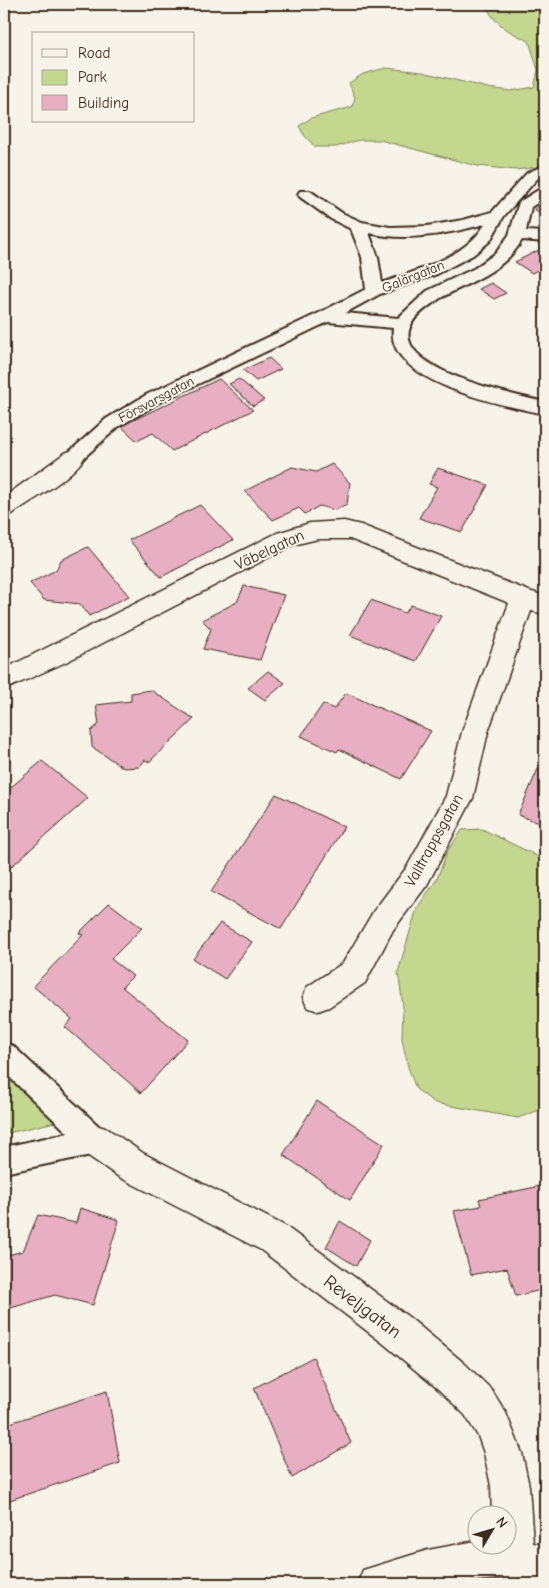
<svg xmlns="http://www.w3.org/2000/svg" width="549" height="1588" font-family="'Comic Neue',sans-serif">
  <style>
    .green { fill: #c3d88e; stroke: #7f8156 }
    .building { fill: #e8afc2; stroke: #3b2a1e }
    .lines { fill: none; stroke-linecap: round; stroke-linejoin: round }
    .lane-casing { stroke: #3b2a1e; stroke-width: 4 }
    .street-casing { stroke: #3b2a1e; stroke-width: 3 }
    .lane { fill: #f7f3e8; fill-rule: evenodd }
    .street { fill: #f7f3e8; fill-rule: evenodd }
    .labels { text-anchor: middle; stroke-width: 4; stroke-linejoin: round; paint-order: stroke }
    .far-street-label { font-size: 14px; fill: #3b2a1e; stroke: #f7f3e8 }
    .street-label { font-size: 16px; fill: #3b2a1e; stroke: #f7f3e8 }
    .near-street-label { font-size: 19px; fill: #3b2a1e; stroke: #f7f3e8 }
  </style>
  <rect width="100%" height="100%" fill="#f7f3e8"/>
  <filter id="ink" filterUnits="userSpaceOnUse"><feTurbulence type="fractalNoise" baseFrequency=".02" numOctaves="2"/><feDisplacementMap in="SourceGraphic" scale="10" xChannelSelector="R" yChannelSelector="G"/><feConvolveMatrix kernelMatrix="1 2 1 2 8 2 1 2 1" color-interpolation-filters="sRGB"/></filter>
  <g filter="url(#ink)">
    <path class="green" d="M 485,4 L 545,4 L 545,166 L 516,170 L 477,166 L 380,140 L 359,140 L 336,147 L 315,147 L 304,135 L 299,126 L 311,118 L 352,107 L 355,98 L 349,83 L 363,74 L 386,68 L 422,72 L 488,88 L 511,91 L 534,87 L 538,70 L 529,41 C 509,32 494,24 485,4 Z
      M 482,829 L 545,860 L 545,1108 L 518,1118 L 435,1103 L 416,1089 L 408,1067 L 402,1039 L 403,1006 L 398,972 L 417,908 L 437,879 L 447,852 L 462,830 Z
      M 4,1072 L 55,1122 L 4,1134 Z"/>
    <path class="building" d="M 545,203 L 545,216 L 534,209 Z
      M 541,249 L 545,252 L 545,266 L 532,273 L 515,262 Z
      M 491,283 L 506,293 L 494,299 L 479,289 Z
      M 269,358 L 281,369 L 256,381 L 243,370 Z
      M 219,379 L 253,410 L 172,451 L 153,433 L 137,441 L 121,426 Z
      M 239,379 L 264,400 L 253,406 L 229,384 Z
      M 332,464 L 350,483 L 347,504 L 335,510 L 319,506 L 305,514 L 299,508 L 273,520 L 245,491 L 292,467 L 316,472 Z
      M 438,468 L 488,485 L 462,532 L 419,518 L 437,487 L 429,484 Z
      M 200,505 L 233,540 L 161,577 L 129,540 Z
      M 88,547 L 129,596 L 89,616 L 80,604 L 44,600 L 30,583 L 56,570 L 61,560 Z
      M 244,586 L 284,595 L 260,660 L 203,649 L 211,629 L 202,620 L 237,602 Z
      M 371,600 L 405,613 L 411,605 L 441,616 L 416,661 L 350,635 Z
      M 268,671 L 285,683 L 265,700 L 248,688 Z
      M 151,690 L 194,719 L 149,762 L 145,760 L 139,767 L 124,768 L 92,747 L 91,731 L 99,724 L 96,705 L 131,701 L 131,693 Z
      M 346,693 L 431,731 L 401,779 L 339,749 L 337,752 L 301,736 L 323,704 L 334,709 Z
      M 42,761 L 88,798 L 4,873 L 4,793 Z
      M 538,769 L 545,772 L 545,825 L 518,815 Z
      M 276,794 L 344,827 L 281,929 L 211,892 Z
      M 109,903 L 142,928 L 111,959 L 133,976 L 122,987 L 188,1040 L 141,1093 L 65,1027 L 72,1019 L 33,986 L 83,935 L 79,933 Z
      M 220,923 L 252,942 L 225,979 L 193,959 Z
      M 317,1101 L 384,1144 L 350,1200 L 283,1155 Z
      M 545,1185 L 545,1289 L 516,1296 L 507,1268 L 471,1275 L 454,1211 L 481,1206 L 479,1199 Z
      M 80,1208 L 119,1220 L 93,1305 L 55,1295 L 4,1310 L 4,1256 L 23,1251 L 38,1215 L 76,1223 Z
      M 340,1221 L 370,1240 L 356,1266 L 326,1247 Z
      M 313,1357 L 351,1443 L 292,1478 L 254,1388 Z
      M 107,1391 L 120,1463 L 4,1502 L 4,1425 Z"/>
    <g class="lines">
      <defs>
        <path id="lane" d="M 537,4 L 545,4 L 545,8 L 539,7 Z
          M 545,165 L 545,175 L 537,179 L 504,216 L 490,241 L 473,255 L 437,274 L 380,294 L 345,313 L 398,318 L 427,291 L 475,268 L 496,253 L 509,235 L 519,202 L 540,189 L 545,188 L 545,198 L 531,207 L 526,231 L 545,232 L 545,242 L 522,240 C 504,272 469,282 439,299 C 430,305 415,315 411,325 C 389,370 519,396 545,402 L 545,414 C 506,406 385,383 393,328 L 328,322 L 158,403 L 118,427 L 79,462 L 73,464 L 67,462 L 64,458 L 67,454 L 106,419 L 146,395 L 319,313 L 366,289 L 362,257 L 351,229 L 331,219 L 300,197 L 298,194 L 300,191 L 310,191 L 342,213 L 362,222 L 390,227 L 427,226 L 463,220 L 492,212 L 527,173 ZM 485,224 C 467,257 415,271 382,283 L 378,257 L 369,233 C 407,242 448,234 485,224 Z
          M 4,1042 L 13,1046 L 105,1132 L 109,1141 L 105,1150 L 96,1154 L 4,1173 L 4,1147 L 68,1133 L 4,1072 Z"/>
        <path id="street" d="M 73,450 L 81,453 L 84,458 C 73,477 32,500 12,514 L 4,516 L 4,497 L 65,453 Z
          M 344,521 L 361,525 L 529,591 L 545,596 L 545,614 L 531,611 L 488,732 L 473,798 L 427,885 L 393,930 L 365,983 L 329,1007 L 318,1011 L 307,1007 L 303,997 L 307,987 L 343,963 L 373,912 L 407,867 L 446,796 L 462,732 L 509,603 L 350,539 L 318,539 L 293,545 L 66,662 L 4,690 L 4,669 L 277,533 L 310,523 Z
          M 96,1125 L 108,1129 L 143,1153 L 285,1226 L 410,1318 L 464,1363 L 491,1389 L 506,1413 L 522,1453 L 529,1486 L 533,1543 L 545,1545 L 545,1584 L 496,1579 L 449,1584 L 357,1584 L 363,1570 L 428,1550 L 476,1541 L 476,1546 L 506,1546 L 506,1516 L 492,1516 L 491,1486 L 484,1453 L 478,1436 L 465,1415 L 438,1389 L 384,1344 L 261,1250 L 119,1177 L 84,1153 L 80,1141 L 84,1129 Z"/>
      </defs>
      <use href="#lane" class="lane-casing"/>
      <use href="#street" class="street-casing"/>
      <use href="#lane" class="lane"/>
      <use href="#street" class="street"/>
    </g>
  </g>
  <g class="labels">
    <g class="far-street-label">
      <text transform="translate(413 276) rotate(-22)" y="5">Galärgatan</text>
      <text transform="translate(156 399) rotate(-28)" y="5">Försvarsgatan</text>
    </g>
    <g class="street-label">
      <text transform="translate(269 549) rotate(-25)" y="6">Väbelgatan</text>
      <text transform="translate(433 840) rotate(-61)" y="6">Valltrappsgatan</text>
    </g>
    <g class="near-street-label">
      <text transform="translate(363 1306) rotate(37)" y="7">Reveljgatan</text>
    </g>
  </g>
  <rect width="549" height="1588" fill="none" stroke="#f7f3e8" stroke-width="20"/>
  <rect x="10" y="10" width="529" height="1568" fill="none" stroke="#3b2a1e" stroke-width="2" filter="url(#ink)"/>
  <rect x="32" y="32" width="162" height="90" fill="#f7f3e8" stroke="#aca397"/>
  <rect x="42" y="49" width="25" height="8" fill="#f7f3e8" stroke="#aca397"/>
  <text x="78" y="58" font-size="15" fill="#3b2a1e">Road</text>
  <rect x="42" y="70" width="25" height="15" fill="#c3d88e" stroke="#aca397"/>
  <text x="78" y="82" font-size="15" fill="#3b2a1e">Park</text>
  <rect x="42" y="95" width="25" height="15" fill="#e8afc2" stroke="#aca397"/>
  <text x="78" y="108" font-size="15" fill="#3b2a1e">Building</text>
  <g transform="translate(492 1530) rotate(52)"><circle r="24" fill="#f7f3e8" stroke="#aca397"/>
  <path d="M0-4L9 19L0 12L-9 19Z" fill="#3b2a1e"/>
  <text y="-8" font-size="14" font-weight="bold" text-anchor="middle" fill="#3b2a1e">N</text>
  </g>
</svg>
